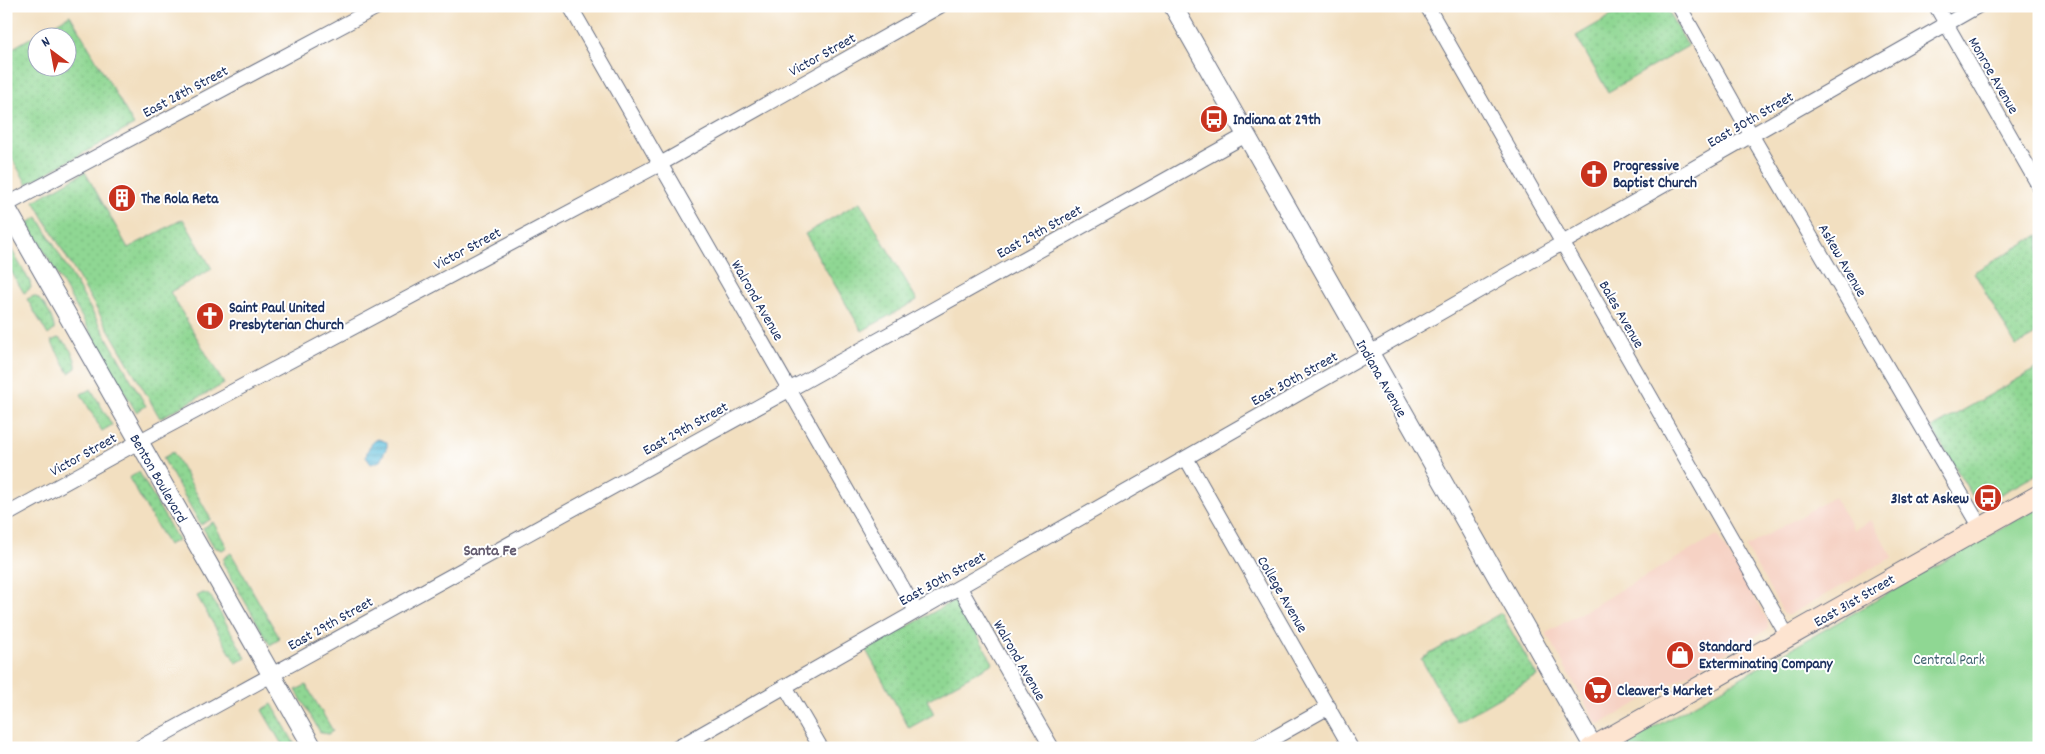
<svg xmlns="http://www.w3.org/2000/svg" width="2045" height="754" font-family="Dekko,sans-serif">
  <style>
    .built { fill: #f6d2c4 }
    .grass { fill: url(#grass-dots); stroke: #558378; fill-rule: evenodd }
    .park { fill: #8fd793; stroke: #558378 }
    .water { fill: url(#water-rules); stroke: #3c779d }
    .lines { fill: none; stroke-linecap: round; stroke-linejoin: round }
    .minor-casing { stroke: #666d80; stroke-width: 16 }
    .tertiary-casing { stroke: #666d80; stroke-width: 20 }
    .secondary-casing { stroke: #666d80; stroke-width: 22 }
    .minor { stroke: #fff; stroke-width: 14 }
    .tertiary { stroke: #fff; stroke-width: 18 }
    .secondary { stroke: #fde4d0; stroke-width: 20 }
    .labels { text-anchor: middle; stroke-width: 4; stroke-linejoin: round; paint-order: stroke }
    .street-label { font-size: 15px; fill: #1b2f5e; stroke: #fff }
    .poi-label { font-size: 15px; font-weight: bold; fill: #1b2f5e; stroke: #fff; text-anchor: start }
    .park-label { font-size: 15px; fill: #3e616e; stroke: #fff }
    .neighbourhood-label { font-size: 16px; font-weight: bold; fill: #635b6f; stroke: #fff }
  </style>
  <defs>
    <pattern id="grass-dots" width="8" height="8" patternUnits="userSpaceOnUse" patternTransform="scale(1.25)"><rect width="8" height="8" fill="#8fd793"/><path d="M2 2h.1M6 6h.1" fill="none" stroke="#7bb981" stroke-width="1.8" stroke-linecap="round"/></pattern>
    <pattern id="water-rules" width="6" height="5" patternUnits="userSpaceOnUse" patternTransform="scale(1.25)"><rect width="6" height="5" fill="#5ebfdc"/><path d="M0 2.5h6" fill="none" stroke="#4d9cb6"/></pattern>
  </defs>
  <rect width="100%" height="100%" fill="#fff"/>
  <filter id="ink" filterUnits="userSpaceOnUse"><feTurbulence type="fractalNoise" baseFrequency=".02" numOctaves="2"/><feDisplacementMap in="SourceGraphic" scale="10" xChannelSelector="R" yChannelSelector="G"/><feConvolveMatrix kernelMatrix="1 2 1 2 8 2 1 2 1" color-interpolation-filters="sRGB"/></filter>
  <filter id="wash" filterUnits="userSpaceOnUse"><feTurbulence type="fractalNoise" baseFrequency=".0096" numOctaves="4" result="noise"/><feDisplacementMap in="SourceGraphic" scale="20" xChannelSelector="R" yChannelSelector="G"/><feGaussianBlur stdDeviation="1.12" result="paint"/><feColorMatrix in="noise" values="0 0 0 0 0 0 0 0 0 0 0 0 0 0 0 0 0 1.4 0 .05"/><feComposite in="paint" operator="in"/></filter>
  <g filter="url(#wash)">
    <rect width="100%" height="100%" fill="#f2dfc0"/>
    <path class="built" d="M 1834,497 L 1854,530 L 1871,520 L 1893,557 L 1787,616 L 1783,612 L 1746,547 Z
      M 1717,535 L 1768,621 L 1768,629 L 1602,723 L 1597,724 L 1546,633 Z"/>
    <path class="grass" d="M 1628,6 L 1665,6 L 1688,46 L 1608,92 L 1576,36 Z
      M 70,15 L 134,125 L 27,184 L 6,148 L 6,52 ZM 38,38 L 68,38 L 68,68 L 38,68 Z
      M 85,172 L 128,248 L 183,219 L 212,269 L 170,292 L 224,384 L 160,418 L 34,201 Z
      M 860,202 L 917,300 L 862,331 L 805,234 Z
      M 38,217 L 146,406 L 136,412 L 28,223 Z
      M 2039,235 L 2039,333 L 2016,346 L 1974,272 Z
      M 6,240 L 30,282 L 31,288 L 24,293 L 6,263 Z
      M 34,296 C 43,299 55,320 54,330 L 48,335 L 27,299 Z
      M 58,338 C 67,342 77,358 76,368 L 69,373 L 51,341 Z
      M 2039,367 L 2039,473 L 1981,505 L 1977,504 L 1932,428 Z
      M 91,389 L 112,425 L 102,431 L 81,394 Z
      M 173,452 L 211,519 L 201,525 L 163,458 Z
      M 139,472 L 178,540 L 168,545 L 129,478 Z
      M 213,522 L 227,547 L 222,550 L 214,547 L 203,528 Z
      M 231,553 L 280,639 L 270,645 L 223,563 L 224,558 Z
      M 203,593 L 207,594 L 211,597 L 246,658 L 236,663 L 197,596 Z
      M 953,601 L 959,602 L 993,663 L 927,700 L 934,714 L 909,728 L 866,650 Z
      M 1501,613 L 1537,676 L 1457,722 L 1421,659 Z
      M 306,685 L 333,731 L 328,734 L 320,732 L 296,690 Z
      M 272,704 L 294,743 L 294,748 L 284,748 L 262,710 Z"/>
    <path class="park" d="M 2039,507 L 2039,748 L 1618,748 Z"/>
    <path class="water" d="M 378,439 L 387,442 L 387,447 L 380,461 L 371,464 L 366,457 C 367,450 371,442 378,439 Z"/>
  </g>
  <g filter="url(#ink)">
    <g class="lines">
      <defs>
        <path id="minor" d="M 570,6 L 916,611
          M 1427,6 L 1788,637
          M 1679,6 L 1752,136 L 1981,528
          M 1936,6 L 2039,186
          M 6,205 L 379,6
          M 1186,458 L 1351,748
          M 6,515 L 162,429 L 662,163 L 940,6
          M 960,588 L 1052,748
          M 785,686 L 821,748
          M 139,748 L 805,381 L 1246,135
          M 677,748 L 1978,6
          M 1256,748 L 1329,707"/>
        <path id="tertiary" d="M 1173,6 L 1594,748
          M 6,207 L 313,748"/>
        <path id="secondary" d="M 1591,748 L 2039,495"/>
      </defs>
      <use href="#minor" class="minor-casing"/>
      <use href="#tertiary" class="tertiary-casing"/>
      <use href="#secondary" class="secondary-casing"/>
      <use href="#minor" class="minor"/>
      <use href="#tertiary" class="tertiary"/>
      <use href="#secondary" class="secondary"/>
    </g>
  </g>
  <defs>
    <symbol id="bus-disc" viewBox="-11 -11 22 22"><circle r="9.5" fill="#c8321e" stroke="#fff"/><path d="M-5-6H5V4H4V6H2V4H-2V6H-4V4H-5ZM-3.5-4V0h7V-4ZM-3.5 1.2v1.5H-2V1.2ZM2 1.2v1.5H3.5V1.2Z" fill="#fff"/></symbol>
    <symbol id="church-disc" viewBox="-11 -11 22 22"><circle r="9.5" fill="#c8321e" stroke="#fff"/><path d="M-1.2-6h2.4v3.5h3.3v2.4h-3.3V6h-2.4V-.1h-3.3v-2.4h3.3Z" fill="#fff"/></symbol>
    <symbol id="building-disc" viewBox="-11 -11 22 22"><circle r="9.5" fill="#c8321e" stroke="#fff"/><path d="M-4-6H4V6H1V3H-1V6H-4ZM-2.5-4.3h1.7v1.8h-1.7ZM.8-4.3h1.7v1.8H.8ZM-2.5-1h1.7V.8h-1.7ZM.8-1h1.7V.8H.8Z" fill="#fff"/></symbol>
    <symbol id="shop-disc" viewBox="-11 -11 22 22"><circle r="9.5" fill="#c8321e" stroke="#fff"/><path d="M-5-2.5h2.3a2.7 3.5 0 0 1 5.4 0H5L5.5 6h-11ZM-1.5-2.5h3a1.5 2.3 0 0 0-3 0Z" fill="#fff"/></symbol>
    <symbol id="supermarket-disc" viewBox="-11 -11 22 22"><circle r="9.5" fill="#c8321e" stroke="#fff"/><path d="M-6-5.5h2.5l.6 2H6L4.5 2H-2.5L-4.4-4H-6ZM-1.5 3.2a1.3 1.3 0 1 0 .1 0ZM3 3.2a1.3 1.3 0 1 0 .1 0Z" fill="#fff"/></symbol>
  </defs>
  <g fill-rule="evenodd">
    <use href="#bus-disc" x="1198" y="103" width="32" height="32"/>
    <use href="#church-disc" x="1578" y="158" width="32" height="32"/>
    <use href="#building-disc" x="106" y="182" width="32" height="32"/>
    <use href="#church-disc" x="194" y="300" width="32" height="32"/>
    <use href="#bus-disc" x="1972" y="482" width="32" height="32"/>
    <use href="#shop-disc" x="1664" y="639" width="32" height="32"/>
    <use href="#supermarket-disc" x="1582" y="674" width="32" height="32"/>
  </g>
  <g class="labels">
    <g class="street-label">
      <text transform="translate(822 54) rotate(-29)" y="5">Victor Street</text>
      <text transform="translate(1994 75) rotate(60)" y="5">Monroe Avenue</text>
      <text transform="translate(185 91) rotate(-28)" y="5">East 28th Street</text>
      <text transform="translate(1750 119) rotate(-30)" y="5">East 30th Street</text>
      <text transform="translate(1039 231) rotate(-29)" y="5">East 29th Street</text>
      <text transform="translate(467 248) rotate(-28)" y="5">Victor Street</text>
      <text transform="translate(1843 260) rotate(60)" y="5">Askew Avenue</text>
      <text transform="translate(758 300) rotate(60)" y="5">Walrond Avenue</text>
      <text transform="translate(1622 314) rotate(60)" y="5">Bales Avenue</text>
      <text transform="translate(1294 378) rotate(-29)" y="5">East 30th Street</text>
      <text transform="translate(1382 378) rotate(60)" y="5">Indiana Avenue</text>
      <text transform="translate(685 428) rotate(-29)" y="5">East 29th Street</text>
      <text transform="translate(83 454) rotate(-29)" y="5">Victor Street</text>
      <text transform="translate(159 478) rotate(60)" y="5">Benton Boulevard</text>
      <text transform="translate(942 578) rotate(-29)" y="5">East 30th Street</text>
      <text transform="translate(1283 594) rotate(60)" y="5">College Avenue</text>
      <text transform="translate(1854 600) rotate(-30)" y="5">East 31st Street</text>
      <text transform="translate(330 623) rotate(-29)" y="5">East 29th Street</text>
      <text transform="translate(1020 660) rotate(60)" y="5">Walrond Avenue</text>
    </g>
    <g class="poi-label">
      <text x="1233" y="124">Indiana at 29th</text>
      <text x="1613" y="170">Progressive<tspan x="1613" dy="17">Baptist Church</tspan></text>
      <text x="141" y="203">The Rola Reta</text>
      <text x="229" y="312">Saint Paul United<tspan x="229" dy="17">Presbyterian Church</tspan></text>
      <text x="1969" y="503" text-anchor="end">31st at Askew</text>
      <text x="1699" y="651">Standard<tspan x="1699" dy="17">Exterminating Company</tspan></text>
      <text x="1617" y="695">Cleaver's Market</text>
    </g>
    <g class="park-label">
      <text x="1949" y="664">Central Park</text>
    </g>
    <g class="neighbourhood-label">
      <text x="490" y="555">Santa Fe</text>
    </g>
  </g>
  <rect width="2045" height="754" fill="none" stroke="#fff" stroke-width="25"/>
  <g transform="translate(52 52) rotate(328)"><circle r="24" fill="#ffffff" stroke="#a4acbf"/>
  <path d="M0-4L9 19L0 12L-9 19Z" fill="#c8321e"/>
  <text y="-8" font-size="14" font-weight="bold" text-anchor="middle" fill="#1b2f5e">N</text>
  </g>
</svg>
